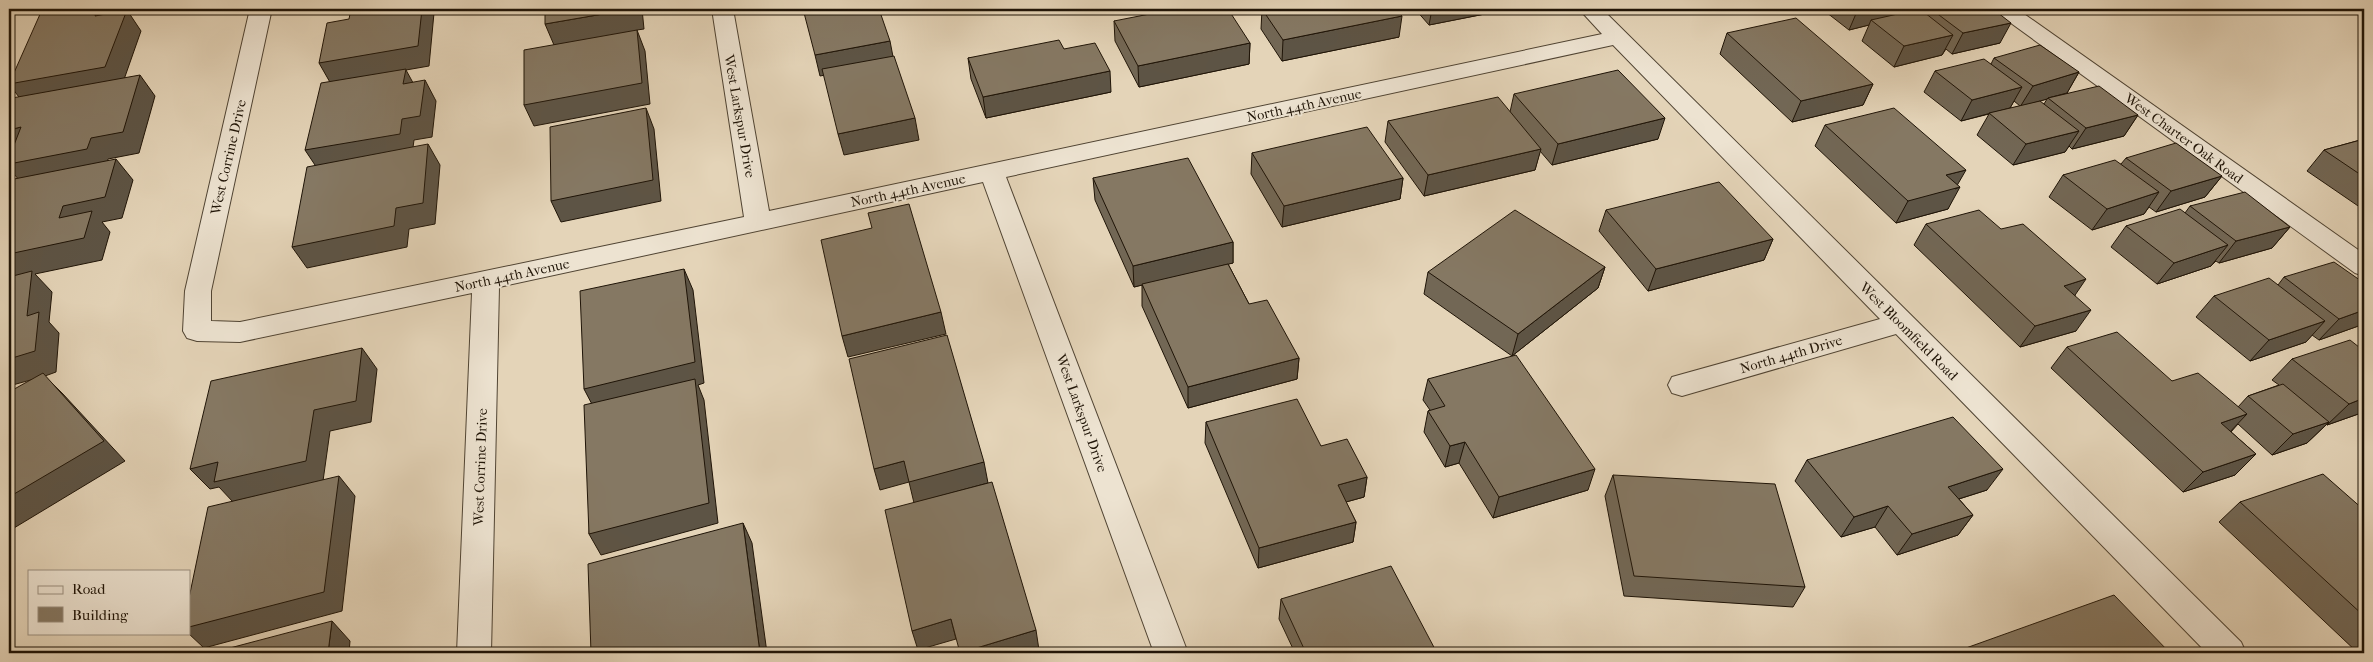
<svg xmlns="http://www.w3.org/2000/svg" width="2373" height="662" font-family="'IM FELL French Canon',serif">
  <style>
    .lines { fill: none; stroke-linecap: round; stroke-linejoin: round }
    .street-casing { stroke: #504433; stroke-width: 2 }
    .street { fill: #ede3d1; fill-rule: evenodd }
    .wall { fill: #726755; stroke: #1f1407; fill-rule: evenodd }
    .shaded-wall { fill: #5d5445; stroke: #1f1407 }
    .building { fill: #857863; stroke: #1f1407 }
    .labels { text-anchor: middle; stroke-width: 4; stroke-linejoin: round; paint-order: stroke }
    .street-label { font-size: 14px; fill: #1f1407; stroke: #ede3d1 }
  </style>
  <rect width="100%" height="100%" fill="#e4d4b8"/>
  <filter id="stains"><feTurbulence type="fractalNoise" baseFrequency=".004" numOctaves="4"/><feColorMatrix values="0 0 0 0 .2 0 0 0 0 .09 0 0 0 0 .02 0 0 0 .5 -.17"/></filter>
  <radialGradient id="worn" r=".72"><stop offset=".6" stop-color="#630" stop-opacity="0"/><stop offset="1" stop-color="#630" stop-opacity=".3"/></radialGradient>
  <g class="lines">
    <defs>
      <path id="street" d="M 252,9 L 268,9 L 271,13 L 211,291 L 211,321 L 240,322 L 744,217 L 712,9 L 733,9 L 769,211 L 1602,34 L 1579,9 L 1602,9 L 2241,642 L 2246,653 L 2207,653 L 1896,334 L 1682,396 L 1672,393 L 1668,385 L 1672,377 L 1880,319 L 1613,45 L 1006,177 L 1188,653 L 1154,653 L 983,182 L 499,287 L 491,653 L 457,653 L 472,293 L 240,342 L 197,341 L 187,338 L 183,331 L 185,291 L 249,13 Z
        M 1994,9 L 2017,9 L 2364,254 L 2364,276 L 2355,273 L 1997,13 Z"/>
    </defs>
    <use href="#street" class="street-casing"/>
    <use href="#street" class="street"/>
  </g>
  <path class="wall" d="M 1262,9 L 1399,37 L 1282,61 L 1261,29 Z
    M 1415,9 L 1510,9 L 1429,25 Z
    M 1822,9 L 1993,9 L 2000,43 L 1952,54 L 1946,49 L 1942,55 L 1894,67 L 1862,41 L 1869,25 L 1849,30 ZM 1930,11 L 1928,15 L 1924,13 Z
    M 1114,21 L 1250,43 L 1249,64 L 1139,87 L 1115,41 Z
    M 1727,33 L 1873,84 L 1863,105 L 1792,122 L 1720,54 Z
    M 1064,49 L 1111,92 L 986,118 L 971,79 L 968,58 Z
    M 1994,58 L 2079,72 L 2067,93 L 2138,115 L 2124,136 L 2072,149 L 2069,146 L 2065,152 L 2013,165 L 1977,135 L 1989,114 L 1961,121 L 1924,92 L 1935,71 L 1991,64 ZM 2047,99 L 2044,104 L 2036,102 ZM 2014,101 L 2020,106 L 1997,112 L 2010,108 Z
    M 1514,94 L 1658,139 L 1552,165 L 1540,151 L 1535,170 L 1424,196 L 1385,142 L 1388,121 L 1510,112 Z
    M 1825,125 L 1957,185 L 1948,209 L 1896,223 L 1815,146 Z
    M 2364,139 L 2364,210 L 2307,171 L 2324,150 Z
    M 1252,153 L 1403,178 L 1400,199 L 1282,227 L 1251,174 Z
    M 2126,158 L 2222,176 L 2205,197 L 2156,212 L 2149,207 L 2144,214 L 2092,230 L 2049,197 L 2063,175 L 2121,164 Z
    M 1093,178 L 1233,242 L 1233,263 L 1228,264 L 1249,304 L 1299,358 L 1297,379 L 1188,408 L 1142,306 L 1142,285 L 1134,287 L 1095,200 Z
    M 2190,206 L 2290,227 L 2272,248 L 2219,263 L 2216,261 L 2211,266 L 2157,284 L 2111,247 L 2126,226 L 2185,213 Z
    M 1606,210 L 1773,239 L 1764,260 L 1648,291 L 1599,231 Z
    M 1926,224 L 2075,295 L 2076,331 L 2020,347 L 1914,245 Z
    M 1605,267 L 1598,288 L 1512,356 L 1424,294 L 1428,272 Z
    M 2284,277 L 2364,283 L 2364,324 L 2319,340 L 2312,335 L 2306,342 L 2250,361 L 2196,317 L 2214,296 L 2278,285 Z
    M 2364,346 L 2364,412 L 2327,425 L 2327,424 L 2307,443 L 2272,455 L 2238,424 L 2231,432 L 2256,454 L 2235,475 L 2183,492 L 2051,368 L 2067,347 L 2172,381 L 2238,407 L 2248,396 L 2279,385 L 2272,380 L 2292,359 L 2361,348 Z
    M 1428,379 L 1588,490 L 1493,518 L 1459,463 L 1445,467 L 1424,432 L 1428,411 L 1430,410 L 1423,400 Z
    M 1206,422 L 1321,446 L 1367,477 L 1364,497 L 1346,502 L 1356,522 L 1353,542 L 1258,568 L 1205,443 Z
    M 1807,460 L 1987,490 L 1959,499 L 1973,515 L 1958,535 L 1897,555 L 1875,527 L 1841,537 L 1795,481 Z
    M 1613,475 L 1805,587 L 1793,607 L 1624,596 L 1605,496 Z
    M 2240,502 L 2364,510 L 2364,653 L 2358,653 L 2219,522 Z
    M 1281,599 L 1437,653 L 1295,653 L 1279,619 Z
    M 1966,648 L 2170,653 L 1961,653 Z"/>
  <path class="shaded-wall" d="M 97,9 L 104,9 L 114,24 L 95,16 Z
    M 422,9 L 431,9 L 434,13 L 429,66 L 406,70 L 417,90 L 331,84 L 319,63 Z
    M 632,9 L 642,9 L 644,29 L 637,30 L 645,51 L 650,104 L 534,126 L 524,105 L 554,45 L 545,24 Z
    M 1432,9 L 1510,9 L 1429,25 Z
    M 1858,9 L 1900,9 L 1896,19 L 1871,20 L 1869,25 L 1849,30 Z
    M 1909,9 L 1941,9 L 1931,9 L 1930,11 L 1905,17 Z
    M 127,10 L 141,31 L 121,88 L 25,105 L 9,84 Z
    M 1402,16 L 1399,37 L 1282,61 L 1283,40 Z
    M 2011,23 L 2000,43 L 1952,54 L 1963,33 Z
    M 1953,35 L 1942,55 L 1894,67 L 1904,46 Z
    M 890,41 L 894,62 L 820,76 L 815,55 Z
    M 1250,43 L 1249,64 L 1139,87 L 1138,66 Z
    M 1110,71 L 1111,92 L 986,118 L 983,97 Z
    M 2079,72 L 2067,93 L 2048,98 L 2047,99 L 2020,107 L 2033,86 Z
    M 140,75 L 155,96 L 139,153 L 108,159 L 104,171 L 24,186 L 9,168 L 9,164 L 91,138 Z
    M 425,80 L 436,101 L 432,137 L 414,140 L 412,155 L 319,171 L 305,150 L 402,119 Z
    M 1873,84 L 1863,105 L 1792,122 L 1801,101 Z
    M 2022,87 L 2010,108 L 1961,121 L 1972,100 Z
    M 646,108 L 654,129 L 661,201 L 561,222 L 551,201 Z
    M 2138,115 L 2124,136 L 2072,149 L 2086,128 Z
    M 915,118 L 919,140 L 844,155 L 838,134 Z
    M 1665,118 L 1658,139 L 1552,165 L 1558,144 Z
    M 21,127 L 17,153 L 9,143 L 9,130 Z
    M 2079,131 L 2065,152 L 2013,165 L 2026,144 Z
    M 428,144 L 440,165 L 435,224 L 409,229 L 407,247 L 307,268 L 292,247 L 396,208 Z
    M 1541,149 L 1535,170 L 1424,196 L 1428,175 Z
    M 116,159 L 133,180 L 122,218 L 102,222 L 110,232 L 102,260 L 35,274 L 52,292 L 49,322 L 59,333 L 56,372 L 45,376 L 63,394 L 125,461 L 9,531 L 9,497 L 45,376 L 9,386 L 9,359 L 27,316 L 9,279 L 9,254 Z
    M 1966,170 L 1955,189 L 1960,187 L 1948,209 L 1896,223 L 1908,201 L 1946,175 Z
    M 2222,176 L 2205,197 L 2156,212 L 2171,191 Z
    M 1403,178 L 1400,199 L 1282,227 L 1284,206 Z
    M 2159,192 L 2144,214 L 2092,230 L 2107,209 Z
    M 2290,227 L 2272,248 L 2219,263 L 2236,241 Z
    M 1773,239 L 1764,260 L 1648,291 L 1656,269 Z
    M 1233,242 L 1233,263 L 1134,287 L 1133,266 Z
    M 2228,245 L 2211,266 L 2157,284 L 2174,263 Z
    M 1605,267 L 1598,288 L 1512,356 L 1518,334 Z
    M 684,269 L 693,290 L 704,383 L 698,385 L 704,400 L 718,523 L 601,555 L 589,534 L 595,410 L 584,389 Z
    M 2086,279 L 2071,301 L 2064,286 Z
    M 2091,310 L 2076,331 L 2020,347 L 2035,326 Z
    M 2364,310 L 2364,324 L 2319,340 L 2339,319 Z
    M 941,312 L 946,334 L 848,357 L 842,336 Z
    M 2325,321 L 2306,342 L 2250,361 L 2269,340 Z
    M 362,348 L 377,369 L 371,422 L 330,431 L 323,481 L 233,502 L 219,487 L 210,489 L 190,469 L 314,410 Z
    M 1299,358 L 1297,379 L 1188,408 L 1188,387 Z
    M 2364,398 L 2364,412 L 2327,425 L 2349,404 Z
    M 2247,414 L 2227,435 L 2221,423 Z
    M 2329,422 L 2307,443 L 2272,455 L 2293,434 Z
    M 1465,442 L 1459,463 L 1445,467 L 1450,446 Z
    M 2256,454 L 2235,475 L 2183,492 L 2203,472 Z
    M 904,461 L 984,462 L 988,483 L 914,503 L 909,482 L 880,490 L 874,469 Z
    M 1595,469 L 1588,490 L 1493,518 L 1499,497 Z
    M 2003,469 L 1987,490 L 1933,507 L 1948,487 Z
    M 339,476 L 355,496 L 342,611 L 204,648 L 188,633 L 189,633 L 189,627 Z
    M 1367,477 L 1364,497 L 1335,505 L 1338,485 Z
    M 1888,506 L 1875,527 L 1841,537 L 1854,517 Z
    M 1973,515 L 1958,535 L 1897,555 L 1912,534 Z
    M 1356,522 L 1353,542 L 1258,568 L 1259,548 Z
    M 743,523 L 752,543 L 767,653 L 760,653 Z
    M 951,619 L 956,639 L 918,650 L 912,631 Z
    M 332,621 L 350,641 L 349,653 L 328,653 Z
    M 1036,630 L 1039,650 L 1028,653 L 960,653 Z"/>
  <path class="building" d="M 63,9 L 97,9 L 95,16 L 127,10 L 105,67 L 9,84 L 41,12 Z
    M 351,9 L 422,9 L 418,46 L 319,63 L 327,23 L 349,19 Z
    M 545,9 L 632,9 L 545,24 Z
    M 803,9 L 879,9 L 890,41 L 815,55 Z
    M 1175,9 L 1228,9 L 1250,43 L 1138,66 L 1114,21 Z
    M 1262,9 L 1396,9 L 1402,16 L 1283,40 Z
    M 1920,9 L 1953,35 L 1904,46 L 1871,20 Z
    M 1931,9 L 1993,9 L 2011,23 L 1963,33 Z
    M 1796,18 L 1873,84 L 1801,101 L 1727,33 Z
    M 637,30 L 642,83 L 524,105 L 524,50 Z
    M 1059,40 L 1064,49 L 1095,43 L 1110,71 L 983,97 L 968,58 Z
    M 2040,45 L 2079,72 L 2033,86 L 1994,58 Z
    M 894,56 L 915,118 L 838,134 L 822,69 Z
    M 1984,59 L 2022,87 L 1972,100 L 1935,71 Z
    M 406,69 L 403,84 L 425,80 L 420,116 L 402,119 L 400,134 L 305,150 L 321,83 Z
    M 1618,70 L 1665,118 L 1558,144 L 1514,94 Z
    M 140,75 L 123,132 L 91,138 L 87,149 L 9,164 L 9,158 L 21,127 L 9,130 L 9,107 L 12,98 Z
    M 2099,86 L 2138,115 L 2086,128 L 2048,98 Z
    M 1498,97 L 1541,149 L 1428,175 L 1388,121 Z
    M 2040,101 L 2079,131 L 2026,144 L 1989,113 Z
    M 646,108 L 653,180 L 551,201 L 550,127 Z
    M 1894,108 L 1966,170 L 1946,175 L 1960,187 L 1908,201 L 1825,125 Z
    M 1367,127 L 1403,178 L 1284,206 L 1252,153 Z
    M 2364,139 L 2364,177 L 2324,150 Z
    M 2176,143 L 2222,176 L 2171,191 L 2126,158 Z
    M 428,144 L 423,203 L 396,208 L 394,226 L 292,247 L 307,167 Z
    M 1188,158 L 1233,242 L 1133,266 L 1093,178 Z
    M 116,159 L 105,197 L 63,206 L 59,218 L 92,211 L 84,238 L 9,254 L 9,180 Z
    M 2115,160 L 2159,192 L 2107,209 L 2063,175 Z
    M 1719,182 L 1773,239 L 1656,269 L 1606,210 Z
    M 2245,192 L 2290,227 L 2236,241 L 2190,206 Z
    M 909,204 L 941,312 L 842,336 L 821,240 L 872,228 L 868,213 Z
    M 2180,209 L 2228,245 L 2174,263 L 2126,226 Z
    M 1515,210 L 1605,267 L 1518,334 L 1428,272 Z
    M 1979,210 L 2001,229 L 2023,224 L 2086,279 L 2064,286 L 2091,310 L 2035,326 L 1926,224 Z
    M 2334,262 L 2364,283 L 2364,310 L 2339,319 L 2284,277 Z
    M 1228,264 L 1249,304 L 1267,300 L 1299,358 L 1188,387 L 1142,284 Z
    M 684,269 L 695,362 L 584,389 L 580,291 Z
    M 32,271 L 27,316 L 39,312 L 35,351 L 9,359 L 9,277 Z
    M 2269,278 L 2325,321 L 2269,340 L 2214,296 Z
    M 2117,332 L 2172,381 L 2198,373 L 2247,414 L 2221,423 L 2256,454 L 2203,472 L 2067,347 Z
    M 947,335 L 984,462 L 909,482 L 904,461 L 874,469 L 849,359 Z
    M 2350,340 L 2364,351 L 2364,398 L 2349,404 L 2292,359 Z
    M 362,348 L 356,401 L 314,410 L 306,461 L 214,482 L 218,462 L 190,469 L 211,381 Z
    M 1516,355 L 1595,469 L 1499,497 L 1465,442 L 1450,446 L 1428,411 L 1445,406 L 1428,379 Z
    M 43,373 L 104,441 L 9,497 L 9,392 Z
    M 695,379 L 709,503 L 589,534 L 584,405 Z
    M 2283,384 L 2329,422 L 2293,434 L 2248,396 Z
    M 1297,399 L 1321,446 L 1347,439 L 1367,477 L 1338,485 L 1356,522 L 1259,548 L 1206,422 Z
    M 1953,417 L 2003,469 L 1948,487 L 1973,515 L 1912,534 L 1888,506 L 1854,517 L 1807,460 Z
    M 2323,474 L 2364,510 L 2364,616 L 2240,502 Z
    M 1613,475 L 1775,484 L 1805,587 L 1634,576 Z
    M 339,476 L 324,592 L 189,627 L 189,598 L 208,507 Z
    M 992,482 L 1036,630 L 960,653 L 951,619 L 912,631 L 885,510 Z
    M 743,523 L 760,653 L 591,653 L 588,564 Z
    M 1391,566 L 1437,653 L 1306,653 L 1281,599 Z
    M 2114,595 L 2170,653 L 1970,653 L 1966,648 Z
    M 332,621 L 328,653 L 211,653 Z
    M 1864,649 L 1870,653 L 1861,653 Z"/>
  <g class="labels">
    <g class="street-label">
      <text transform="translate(1304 105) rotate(-12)" y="5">North 44th Avenue</text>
      <text transform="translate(740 116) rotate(80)" y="5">West Larkspur Drive</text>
      <text transform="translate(2184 138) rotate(36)" y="5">West Charter Oak Road</text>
      <text transform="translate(228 157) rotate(-77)" y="5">West Corrine Drive</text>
      <text transform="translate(908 190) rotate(-12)" y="5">North 44th Avenue</text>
      <text transform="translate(512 275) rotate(-12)" y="5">North 44th Avenue</text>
      <text transform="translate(1909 331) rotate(45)" y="5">West Bloomfield Road</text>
      <text transform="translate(1791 354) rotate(-16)" y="5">North 44th Drive</text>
      <text transform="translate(1082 413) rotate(70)" y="5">West Larkspur Drive</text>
      <text transform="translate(480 467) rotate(-88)" y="5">West Corrine Drive</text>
    </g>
  </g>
  <rect width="2373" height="662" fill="none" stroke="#e4d4b8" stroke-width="30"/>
  <rect x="10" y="10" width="2353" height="642" fill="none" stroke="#1f1407" stroke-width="2.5"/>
  <rect x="15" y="15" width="2343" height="632" fill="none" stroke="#1f1407"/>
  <rect x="28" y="570" width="162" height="65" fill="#ede3d1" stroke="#9b9080"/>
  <rect x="38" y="586" width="25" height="8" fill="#ede3d1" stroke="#9b9080"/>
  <text x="72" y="594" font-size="15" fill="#1f1407">Road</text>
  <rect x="38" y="607" width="25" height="15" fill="#857863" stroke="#9b9080"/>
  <text x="72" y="620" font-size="15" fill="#1f1407">Building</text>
  <rect width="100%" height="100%" filter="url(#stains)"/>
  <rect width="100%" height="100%" fill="url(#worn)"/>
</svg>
